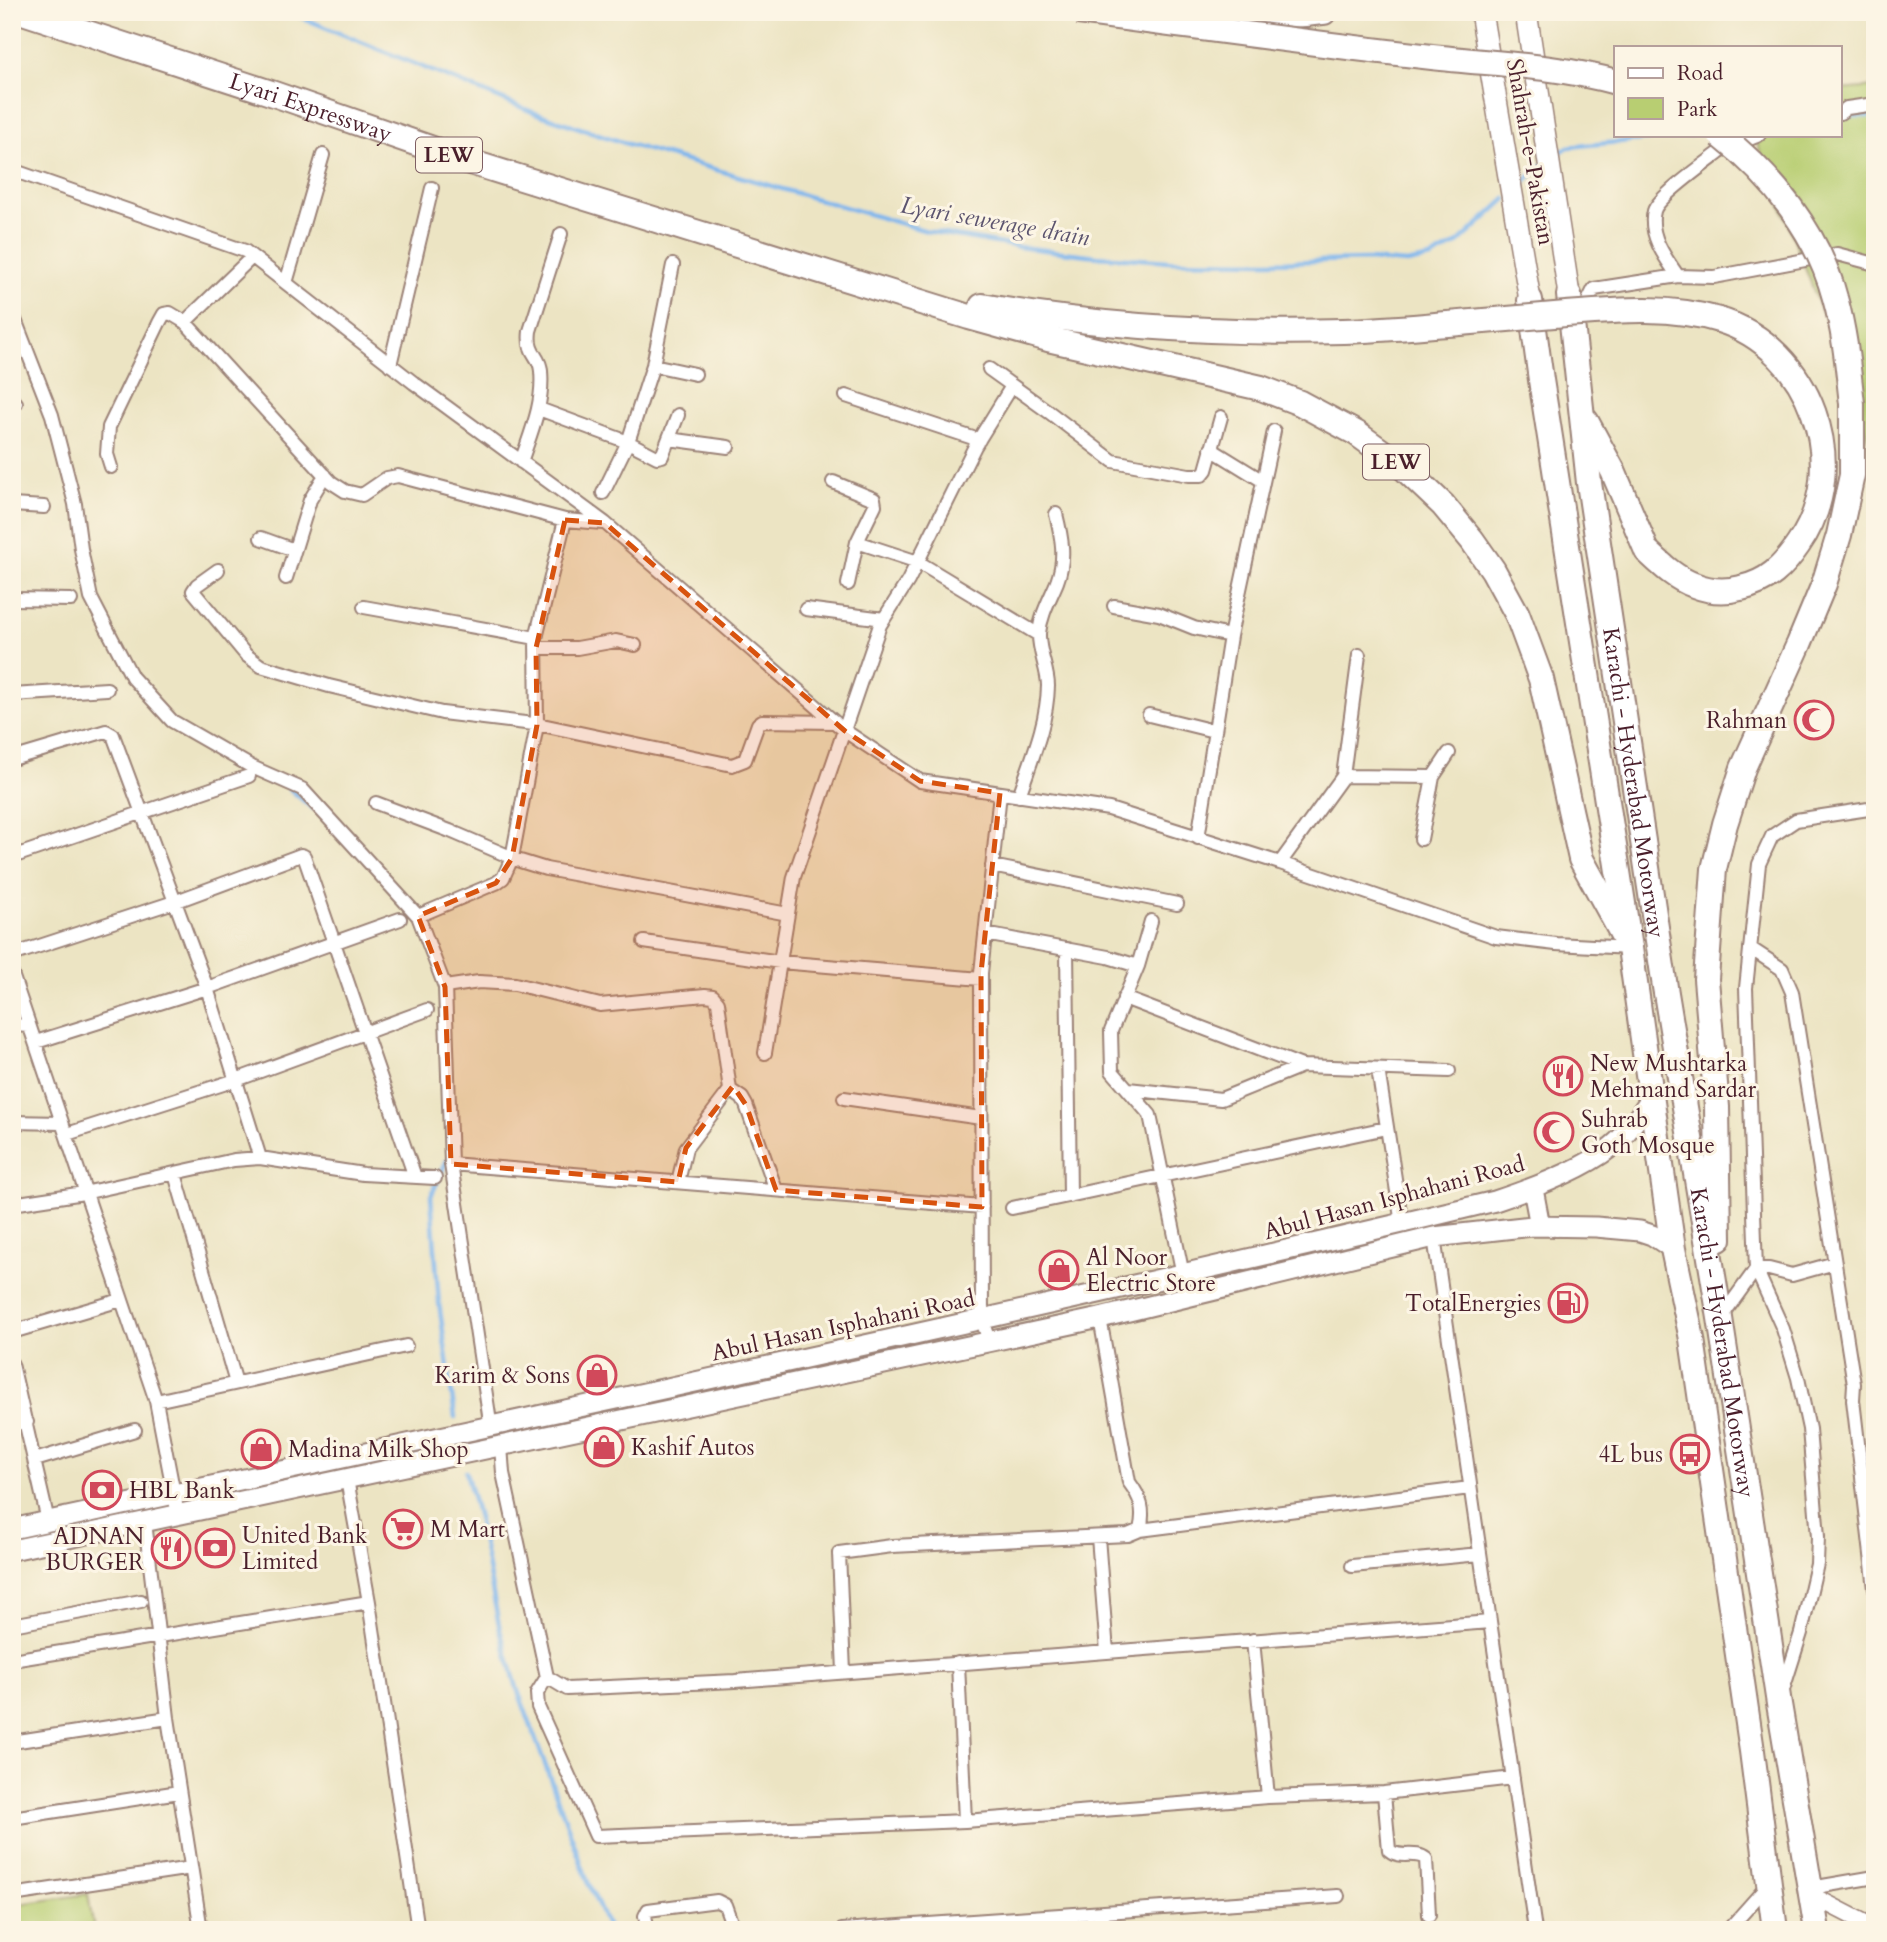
<svg xmlns="http://www.w3.org/2000/svg" width="1887" height="1942" font-family="Cardo,serif">
  <style>
    .green { fill: #b8ce72; stroke: #81764e; stroke-width: 2 }
    .lines { fill: none; stroke-linecap: round; stroke-linejoin: round }
    .stream { stroke: #7db5ed; stroke-width: 4.5 }
    .minor-casing { stroke: #9b8277; stroke-width: 16 }
    .tertiary-casing { stroke: #9b8277; stroke-width: 19 }
    .secondary-casing { stroke: #9b8277; stroke-width: 23 }
    .trunk-casing { stroke: #9b8277; stroke-width: 24 }
    .motorway-casing { stroke: #9b8277; stroke-width: 28 }
    .minor { stroke: #fff; stroke-width: 12 }
    .tertiary { stroke: #fff; stroke-width: 16 }
    .secondary { stroke: #fff; stroke-width: 19 }
    .trunk { stroke: #fff; stroke-width: 21 }
    .motorway { stroke: #fff; stroke-width: 24 }
    .motorway-bridge-casing { stroke: #9b8277; stroke-width: 28; stroke-linecap: butt }
    .motorway-bridge { stroke: #fff; stroke-width: 24 }
    .marked { fill: #d8530f; fill-opacity: 0.2; stroke: #d8530f; stroke-width: 5; stroke-dasharray: 14 9; stroke-linejoin: round }
    .labels { text-anchor: middle; stroke-width: 6; stroke-linejoin: round; paint-order: stroke }
    .shield { fill: #fcf5e5; stroke: #7f5f63; stroke-width: 2 }
    .shield-label { font-size: 21px; font-weight: bold; fill: #4a1f2b }
    .street-label { font-size: 23px; fill: #4a1f2b; stroke: #fcf5e5 }
    .poi-label { font-size: 23px; fill: #4a1f2b; stroke: #fcf5e5; text-anchor: start }
    .water-label { font-size: 24px; font-style: italic; fill: #5c546f; stroke: #fcf5e5 }
  </style>
  <rect width="100%" height="100%" fill="#fcf5e5"/>
  <filter id="ink" filterUnits="userSpaceOnUse"><feTurbulence type="fractalNoise" baseFrequency=".0143" numOctaves="2"/><feDisplacementMap in="SourceGraphic" scale="14" xChannelSelector="R" yChannelSelector="G"/><feConvolveMatrix kernelMatrix="1 2 1 2 8 2 1 2 1" color-interpolation-filters="sRGB"/></filter>
  <filter id="wash" filterUnits="userSpaceOnUse"><feTurbulence type="fractalNoise" baseFrequency=".00686" numOctaves="4" result="noise"/><feDisplacementMap in="SourceGraphic" scale="28" xChannelSelector="R" yChannelSelector="G"/><feGaussianBlur stdDeviation="1.57" result="paint"/><feColorMatrix in="noise" values="0 0 0 0 0 0 0 0 0 0 0 0 0 0 0 0 0 1.4 0 .05"/><feComposite in="paint" operator="in"/></filter>
  <g filter="url(#wash)">
    <rect width="100%" height="100%" fill="#ece4c3"/>
    <path class="green" d="M 1875,87 L 1875,460 L 1852,390 L 1754,135 L 1840,135 L 1840,90 Z
      M 88,1894 L 94,1930 L 15,1930 L 12,1905 Z"/>
    <g class="lines">
      <path class="stream" d="M 288,12 L 535,113 L 631,145 L 927,231 L 1019,247 L 1097,256 L 1168,261 L 1267,262 L 1369,260 L 1407,263 L 1431,258 L 1457,244 L 1506,199
        M 1841,116 L 1875,116
        M 1555,156 L 1568,147 L 1690,135
        M 1518,188 L 1542,165
        M 290,789 L 312,808
        M 447,1160 L 431,1196 L 439,1303 L 455,1417
        M 466,1472 L 479,1522 L 500,1630 L 517,1688 L 590,1887 L 609,1930"/>
    </g>
  </g>
  <g filter="url(#ink)">
    <g class="lines">
      <defs>
        <path id="minor" d="M 1840,113 L 1847,108 L 1875,104
          M 1759,135 C 1746,141 1730,145 1719,153 C 1706,163 1658,197 1654,211 C 1648,235 1666,259 1678,276 L 1714,277 L 1837,254 L 1875,264
          M 12,170 L 245,251 L 414,383 L 605,523 L 845,731 L 920,781 L 1109,809 L 1280,863 L 1496,937 L 1556,944 L 1630,948
          M 286,283 L 323,155
          M 12,312 L 52,415 L 75,504 L 81,549 L 91,598 L 132,677 L 172,721 L 252,767 L 302,789 L 418,916 L 445,987 L 451,1164 L 491,1428
          M 1582,313 L 1594,289 L 1678,276
          M 185,322 L 252,257
          M 390,365 L 432,188
          M 653,365 L 695,374
          M 989,369 L 1049,412 L 1113,461 L 1189,475 L 1202,475 L 1206,470 L 1221,417
          M 846,396 L 979,440
          M 12,403 L 16,403
          M 539,409 L 628,442 L 657,457 L 662,456 L 678,415
          M 669,439 L 728,447
          M 1211,449 L 1263,481
          M 521,462 C 531,432 544,403 541,371 C 540,354 527,356 530,331 L 561,234
          M 111,467 L 107,454 L 109,427 L 159,323 L 164,314 L 170,313 L 185,322 L 331,482 L 345,491 L 362,495 L 387,478 L 398,476 L 565,520 L 603,523
          M 833,482 L 874,499 L 875,505 L 857,542 L 848,584
          M 603,493 L 628,442 L 653,365 L 673,265
          M 12,505 L 44,507
          M 261,538 L 294,550
          M 857,542 L 918,562 L 1039,635
          M 218,570 L 197,585 L 193,591 L 246,655 L 261,666 L 329,686 L 442,713 L 542,725 L 732,765 L 745,760 L 758,724 L 762,721 L 835,722
          M 286,578 L 310,500 L 325,475
          M 12,599 L 71,600
          M 1114,606 L 1159,614 L 1194,628 L 1230,636
          M 364,607 L 536,638
          M 806,609 L 884,619
          M 536,648 L 577,648 L 616,641 L 635,645
          M 12,695 L 107,689
          M 1149,715 L 1214,731
          M 12,759 L 106,731 L 113,735 L 207,988 L 260,1158
          M 1343,776 L 1433,777
          M 1019,796 C 1031,760 1047,725 1048,686 C 1048,669 1038,651 1039,633 C 1041,614 1050,599 1057,582 C 1066,558 1062,538 1056,514
          M 376,803 L 450,831 L 520,861 L 546,869 L 788,914
          M 1198,838 L 1230,636 L 1274,431
          M 1421,839 L 1433,777 L 1449,753
          M 12,857 L 249,776
          M 1280,863 L 1343,776 L 1359,655
          M 992,866 L 1177,904
          M 418,916 L 496,883 L 503,878 L 512,858 L 537,725 L 536,638 L 565,520
          M 1151,921 L 1138,966 L 1111,1031 L 1112,1071 L 1150,1115 L 1183,1275
          M 985,934 L 1108,957 L 1138,966
          M 644,942 L 780,962 L 981,979
          M 1750,948 L 1782,969 L 1792,992 L 1854,1384 L 1853,1400 L 1875,1589
          M 1067,949 L 1070,1196
          M 12,955 L 174,902 L 301,855 L 304,856 L 415,1177
          M 12,974 L 156,1401 L 178,1515
          M 445,987 L 479,982 L 515,984 L 600,1005 L 705,995 L 713,996 L 718,1002 L 730,1090 L 686,1148 L 678,1182
          M 1124,998 L 1302,1066 L 1449,1071
          M 12,1025 L 29,1026
          M 36,1042 L 207,988 L 400,919
          M 765,1053 L 794,877 L 880,625 L 908,581 L 975,446 L 1012,386
          M 1378,1069 L 1402,1224
          M 1128,1089 L 1221,1099 L 1302,1066
          M 730,1090 L 742,1098 L 746,1105 L 776,1190
          M 844,1098 L 981,1118
          M 12,1122 L 61,1123
          M 67,1134 L 236,1080 L 427,1010
          M 451,1164 L 982,1207
          M 175,1174 L 236,1383
          M 12,1204 L 84,1193 L 234,1160 L 260,1158 L 363,1174 L 435,1178
          M 1012,1208 L 1386,1128
          M 1434,1237 L 1535,1930
          M 1835,1263 L 1792,1275 L 1769,1269 L 1756,1269 L 1746,988 L 1759,864 L 1772,836 L 1796,820 L 1875,808
          M 1722,1316 L 1756,1269 L 1783,1329 L 1798,1378 L 1809,1429 L 1818,1537 L 1817,1564 L 1801,1633 L 1783,1690
          M 1100,1318 L 1129,1482 C 1141,1498 1145,1510 1140,1530
          M 12,1332 L 121,1300
          M 989,1341 L 982,1320 L 981,973 L 1000,793
          M 12,1364 L 48,1521
          M 156,1401 L 406,1346
          M 12,1424 L 27,1422
          M 501,1446 L 503,1473 L 547,1677 L 567,1689 L 735,1681 L 1490,1622
          M 35,1460 L 135,1430
          M 347,1479 L 369,1602 L 418,1930
          M 145,1522 L 168,1718 L 201,1930
          M 1098,1537 L 1107,1652
          M 1352,1566 L 1480,1554
          M 12,1625 L 141,1601
          M 1253,1640 L 1268,1797
          M 12,1660 L 369,1602
          M 958,1663 L 965,1821
          M 844,1672 L 839,1553 L 892,1546 L 1128,1535 L 1140,1530 L 1470,1488
          M 547,1677 L 537,1693 L 538,1707 L 596,1836 L 965,1821 L 1268,1797 L 1384,1793 L 1513,1778
          M 12,1742 L 168,1718
          M 1384,1793 L 1389,1850 C 1401,1860 1415,1850 1426,1859 L 1429,1915
          M 12,1818 L 179,1792
          M 1811,1888 L 1875,1877
          M 12,1895 L 191,1868
          M 1081,1914 L 1082,1930
          M 648,1930 L 645,1916 L 648,1910 L 717,1901 L 725,1905 L 734,1930
          M 842,1930 L 1338,1896
          M 1728,1930 L 1769,1884"/>
        <path id="tertiary" d="M 1813,1896 L 1875,1928"/>
        <path id="secondary" d="M 1533,1189 L 1540,1226
          M 12,1529 C 507,1422 1003,1319 1495,1201 C 1531,1189 1591,1167 1618,1141 C 1631,1129 1641,1113 1651,1098
          M 12,1550 L 1100,1318 L 1434,1237 L 1532,1226 L 1596,1227 L 1640,1231 L 1652,1235 L 1673,1249"/>
        <path id="trunk" d="M 1481,12 L 1530,300
          M 1526,12 L 1569,295"/>
        <g id="motorway">
          <path id="s1" d="M 23,12 L 274,94 L 473,163 L 969,317 L 1048,339 L 1261,388 L 1300,403 L 1356,433 L 1403,467 L 1443,505 L 1472,540 L 1493,570 L 1517,614 L 1541,679 L 1581,859 L 1630,948"/>
          <path d="M 1247,12 C 1273,16 1298,16 1324,12"/>
          <path id="s2" d="M 1569,295 L 1589,483 L 1665,987 L 1720,1318 L 1779,1704 L 1817,1930"/>
          <path d="M 1530,300 L 1541,380 L 1630,948 L 1673,1249 L 1692,1339 L 1752,1751 L 1775,1930"/>
          <path d="M 982,306 C 1100,327 1223,334 1343,331 C 1382,330 1421,326 1460,323"/>
          <path d="M 1586,421 L 1613,471 L 1647,551"/>
          <path d="M 1719,1239 L 1717,1107 L 1706,979 L 1714,869 L 1725,824 L 1743,768 L 1799,644 L 1824,584 L 1839,535 L 1852,475 L 1852,404"/>
        </g>
      </defs>
      <use href="#minor" class="minor-casing"/>
      <use href="#tertiary" class="tertiary-casing"/>
      <use href="#secondary" class="secondary-casing"/>
      <use href="#trunk" class="trunk-casing"/>
      <use href="#motorway" class="motorway-casing"/>
      <use href="#minor" class="minor"/>
      <use href="#tertiary" class="tertiary"/>
      <use href="#secondary" class="secondary"/>
      <use href="#trunk" class="trunk"/>
      <use href="#motorway" class="motorway"/>
      <defs>
        <path id="motorway-bridge" d="M 1078,12 C 1196,27 1314,44 1432,57 C 1493,64 1556,65 1616,82
          M 1720,135 C 1772,176 1818,233 1835,298 C 1845,333 1848,368 1852,404
          M 1460,323 C 1495,320 1531,317 1566,314 C 1617,310 1669,305 1719,320 C 1810,347 1854,466 1798,545 C 1783,567 1768,582 1741,588 C 1726,592 1709,591 1694,585 C 1675,578 1662,565 1647,551"/>
      </defs>
      <use href="#motorway-bridge" class="motorway-bridge-casing"/>
      <use href="#motorway-bridge" class="motorway-bridge"/>
    </g>
  </g>
  <path class="marked" d="M 565,520 L 605,523 L 845,731 L 920,781 L 1000,793 L 981,973 L 982,1207 L 776,1190 L 746,1105 L 733,1086 L 686,1148 L 678,1182 L 451,1164 L 445,987 L 418,916 L 496,883 L 512,858 L 537,725 L 536,648 Z"/>
  <defs>
    <symbol id="mosque-ring" viewBox="-11 -11 22 22"><circle r="9.5" fill="#fcf5e5" stroke="#d1495b" stroke-width="1.5"/><path d="M3.5-4.9A6 6 0 1 0 3.5 4.9A5 5 0 1 1 3.5-4.9Z" fill="#d1495b"/></symbol>
    <symbol id="restaurant-ring" viewBox="-11 -11 22 22"><circle r="9.5" fill="#fcf5e5" stroke="#d1495b" stroke-width="1.5"/><path d="M-5-6h1v4h1v-4h1v4h1v-4h1v5L-1.5 .5V6h-2V.5L-5-1ZM5-6V6H3V1.5H1.5Q1.5-4 5-6Z" fill="#d1495b"/></symbol>
    <symbol id="shop-ring" viewBox="-11 -11 22 22"><circle r="9.5" fill="#fcf5e5" stroke="#d1495b" stroke-width="1.5"/><path d="M-5-2.5h2.3a2.7 3.5 0 0 1 5.4 0H5L5.5 6h-11ZM-1.5-2.5h3a1.5 2.3 0 0 0-3 0Z" fill="#d1495b"/></symbol>
    <symbol id="fuel-ring" viewBox="-11 -11 22 22"><circle r="9.5" fill="#fcf5e5" stroke="#d1495b" stroke-width="1.5"/><path d="M-5.5-6h7V0h2V4h1.3V-2.5L3-4.5l.8-.8L6-3V5H2.5V1h-1V6h-7ZM-4.2-4.7v3.2H.2V-4.7Z" fill="#d1495b"/></symbol>
    <symbol id="bus-ring" viewBox="-11 -11 22 22"><circle r="9.5" fill="#fcf5e5" stroke="#d1495b" stroke-width="1.5"/><path d="M-5-6H5V4H4V6H2V4H-2V6H-4V4H-5ZM-3.5-4V0h7V-4ZM-3.5 1.2v1.5H-2V1.2ZM2 1.2v1.5H3.5V1.2Z" fill="#d1495b"/></symbol>
    <symbol id="bank-ring" viewBox="-11 -11 22 22"><circle r="9.5" fill="#fcf5e5" stroke="#d1495b" stroke-width="1.5"/><path d="M-6-4H6V4H-6ZM0-2.3a2.3 2.3 0 1 0 0 4.6a2.3 2.3 0 1 0 0-4.6Z" fill="#d1495b"/></symbol>
    <symbol id="supermarket-ring" viewBox="-11 -11 22 22"><circle r="9.5" fill="#fcf5e5" stroke="#d1495b" stroke-width="1.5"/><path d="M-6-5.5h2.5l.6 2H6L4.5 2H-2.5L-4.4-4H-6ZM-1.5 3.2a1.3 1.3 0 1 0 .1 0ZM3 3.2a1.3 1.3 0 1 0 .1 0Z" fill="#d1495b"/></symbol>
  </defs>
  <g fill-rule="evenodd">
    <use href="#mosque-ring" x="1792" y="698" width="44" height="44"/>
    <use href="#restaurant-ring" x="1541" y="1054" width="44" height="44"/>
    <use href="#mosque-ring" x="1532" y="1110" width="44" height="44"/>
    <use href="#shop-ring" x="1037" y="1248" width="44" height="44"/>
    <use href="#fuel-ring" x="1546" y="1281" width="44" height="44"/>
    <use href="#shop-ring" x="575" y="1353" width="44" height="44"/>
    <use href="#shop-ring" x="582" y="1425" width="44" height="44"/>
    <use href="#shop-ring" x="239" y="1427" width="44" height="44"/>
    <use href="#bus-ring" x="1668" y="1432" width="44" height="44"/>
    <use href="#bank-ring" x="80" y="1468" width="44" height="44"/>
    <use href="#supermarket-ring" x="381" y="1507" width="44" height="44"/>
    <use href="#bank-ring" x="193" y="1526" width="44" height="44"/>
    <use href="#restaurant-ring" x="149" y="1527" width="44" height="44"/>
  </g>
  <g class="labels">
    <g class="shield">
      <rect x="416" y="137.5" width="66" height="35" rx="5"/>
      <rect x="1363" y="444.5" width="66" height="35" rx="5"/>
    </g>
    <g class="shield-label">
      <text x="449" y="162">LEW</text>
      <text x="1396" y="469">LEW</text>
    </g>
    <g class="street-label">
      <text dy="8" stroke="none"><textPath href="#s1" startOffset="303">Lyari Expressway</textPath></text>
      <text transform="translate(1531 152) rotate(80)" y="8">Shahrah-e-Pakistan</text>
      <text dy="8" stroke="none"><textPath href="#s2" startOffset="492">Karachi - Hyderabad Motorway</textPath></text>
      <text transform="translate(1394 1197) rotate(-15)" y="8">Abul Hasan Isphahani Road</text>
      <text transform="translate(843 1325) rotate(-12)" y="8">Abul Hasan Isphahani Road</text>
      <text dy="8" stroke="none"><textPath href="#s2" startOffset="1059">Karachi - Hyderabad Motorway</textPath></text>
    </g>
    <g class="poi-label">
      <text x="1787" y="728" text-anchor="end">Rahman</text>
      <text x="1590" y="1071">New Mushtarka<tspan x="1590" dy="26">Mehmand Sardar</tspan></text>
      <text x="1581" y="1127">Suhrab<tspan x="1581" dy="26">Goth Mosque</tspan></text>
      <text x="1086" y="1265">Al Noor<tspan x="1086" dy="26">Electric Store</tspan></text>
      <text x="1541" y="1311" text-anchor="end">TotalEnergies</text>
      <text x="570" y="1383" text-anchor="end">Karim &amp; Sons</text>
      <text x="631" y="1455">Kashif Autos</text>
      <text x="288" y="1457">Madina Milk Shop</text>
      <text x="1663" y="1462" text-anchor="end">4L bus</text>
      <text x="129" y="1498">HBL Bank</text>
      <text x="430" y="1537">M Mart</text>
      <text x="242" y="1543">United Bank<tspan x="242" dy="26">Limited</tspan></text>
      <text x="144" y="1544" text-anchor="end">ADNAN<tspan x="144" dy="26">BURGER</tspan></text>
    </g>
    <g class="water-label">
      <text transform="translate(995 221) rotate(10)" y="8">Lyari sewerage drain</text>
    </g>
  </g>
  <rect width="1887" height="1942" fill="none" stroke="#fcf5e5" stroke-width="42"/>
  <rect x="1614" y="46" width="228" height="91" fill="#fcf5e5" stroke="#b59f9b" stroke-width="2"/>
  <rect x="1628" y="68" width="35" height="10" fill="#ffffff" stroke="#b59f9b" stroke-width="2"/>
  <text x="1677" y="80" font-size="21" fill="#4a1f2b">Road</text>
  <rect x="1628" y="98" width="35" height="21" fill="#b8ce72" stroke="#b59f9b" stroke-width="2"/>
  <text x="1677" y="116" font-size="21" fill="#4a1f2b">Park</text>
</svg>
